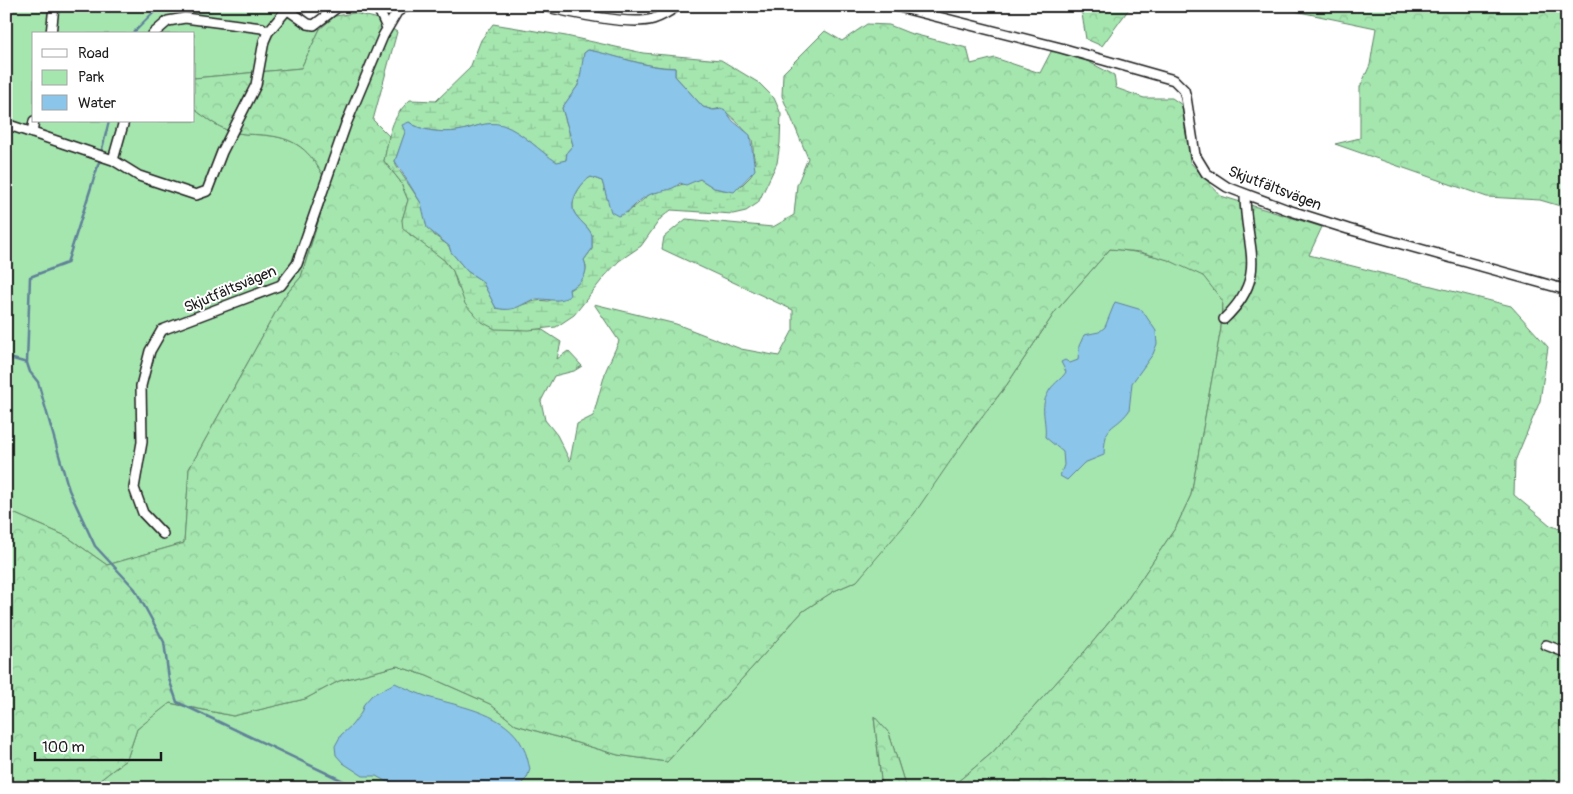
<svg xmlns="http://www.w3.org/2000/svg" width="1573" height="794" font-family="Pangolin,sans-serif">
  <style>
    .green { fill: #a5e6af; stroke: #608166 }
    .forest { fill: url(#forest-crowns); stroke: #608166 }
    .wetland { fill: url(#wetland-marsh); stroke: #608166; fill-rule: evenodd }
    .water { fill: #8bc5ea; stroke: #5f8198 }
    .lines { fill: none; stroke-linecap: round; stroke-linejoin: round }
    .stream { stroke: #5f8198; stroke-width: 2.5 }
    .minor-casing { stroke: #1c1c1c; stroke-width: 12 }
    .minor { stroke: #fff; stroke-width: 9 }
    .labels { text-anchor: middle; stroke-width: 4; stroke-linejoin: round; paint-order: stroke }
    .street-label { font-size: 15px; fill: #1c1c1c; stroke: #fff }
  </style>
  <defs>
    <pattern id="forest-crowns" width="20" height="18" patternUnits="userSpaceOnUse" patternTransform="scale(1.25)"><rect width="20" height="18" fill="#a5e6af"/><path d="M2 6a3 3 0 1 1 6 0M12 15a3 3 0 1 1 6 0" fill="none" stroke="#8dc596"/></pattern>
    <pattern id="wetland-marsh" width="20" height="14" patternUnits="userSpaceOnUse" patternTransform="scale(1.25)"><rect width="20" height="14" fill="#a5e6af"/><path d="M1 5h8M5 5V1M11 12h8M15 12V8" fill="none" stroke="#8dc596"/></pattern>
  </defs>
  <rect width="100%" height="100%" fill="#fff"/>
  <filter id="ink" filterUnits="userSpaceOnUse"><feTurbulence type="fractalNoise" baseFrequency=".02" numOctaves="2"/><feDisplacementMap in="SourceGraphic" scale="10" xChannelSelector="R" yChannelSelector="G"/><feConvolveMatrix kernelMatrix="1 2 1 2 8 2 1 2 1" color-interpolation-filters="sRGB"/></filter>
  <g filter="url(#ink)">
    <path class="green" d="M 6,6 L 301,6 L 299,17 L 320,29 L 301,68 L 194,78 L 194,34 L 34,34 L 34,121 L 194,121 L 194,109 C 206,118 221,130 237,133 C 248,135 260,134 272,136 C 305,141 315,160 329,187 L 301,277 L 284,297 L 189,469 L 184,543 L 107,565 L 66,536 L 6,510 Z
      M 1110,249 C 1136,251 1181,259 1203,276 C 1210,282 1216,292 1222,300 L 1221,328 L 1191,495 L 1176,527 L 1125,603 L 1086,650 L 992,753 L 950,788 L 906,788 L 889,733 L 874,717 L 881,780 L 884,788 L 90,788 L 127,759 L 137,729 L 169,703 L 233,716 L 305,699 L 339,681 L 397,666 L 427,676 L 490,704 L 516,725 L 618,755 L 667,762 L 803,611 L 834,591 L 857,581 L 1006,386 L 1055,312 Z"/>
    <path class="forest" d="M 1076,6 L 1131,6 L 1102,46 L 1086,39 L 1082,14 Z
      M 1271,6 L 1567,6 L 1567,208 L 1540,200 L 1487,197 L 1335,144 L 1360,138 L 1360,87 L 1370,65 L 1376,28 Z
      M 354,13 L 375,18 L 397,32 L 373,120 L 389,136 L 384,161 L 400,181 L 408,200 L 402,220 L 410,235 L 431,248 L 444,260 L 453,271 L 458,288 L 516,329 L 541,329 L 561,342 L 557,359 L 568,351 L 582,366 L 574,371 L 554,376 L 541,401 L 545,420 L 557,435 L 570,461 L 577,424 L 593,416 L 606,370 L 619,341 L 594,304 L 676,324 L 741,349 L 779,356 L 793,330 L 793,310 L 662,249 L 664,237 L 686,219 L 773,227 L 794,215 L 797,185 L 808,158 L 782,96 L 783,73 L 825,31 L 842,41 L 867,24 L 889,25 L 909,33 L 967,48 L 971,64 L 995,58 L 1040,73 L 1053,48 L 1085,60 L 1114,75 L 1116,88 L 1144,98 L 1172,98 L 1182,105 L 1190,162 L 1221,196 L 1322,227 L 1309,255 L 1511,306 L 1548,347 L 1540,401 L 1515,461 L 1514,495 L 1550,525 L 1567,532 L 1567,788 L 950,788 L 992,753 L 1086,650 L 1125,603 L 1176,527 L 1191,495 L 1221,328 L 1222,300 L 1203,276 L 1168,260 L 1140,252 L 1110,249 L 1055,312 L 1006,386 L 976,424 L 914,514 L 857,581 L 834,591 L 803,611 L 667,762 L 618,755 L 516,725 L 490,704 L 427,676 L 397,666 L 339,681 L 305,699 L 233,716 L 170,703 L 137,729 L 127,759 L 90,788 L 6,788 L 6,510 L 66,536 L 107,565 L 184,543 L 189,469 L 284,297 L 301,277 L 329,187 C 315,160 305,141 272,136 C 261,134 248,135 237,133 C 221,130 206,118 194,109 L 194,78 L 301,68 L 320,29 L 335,16 Z
      M 874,716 L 889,733 L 906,788 L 884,788 L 881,780 Z"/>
    <path class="wetland" d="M 493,24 L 566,36 L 643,53 L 721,60 L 759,83 L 774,98 L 781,114 L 780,143 L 777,163 L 758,203 L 746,211 L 733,214 L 671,210 L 661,218 L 641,246 L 619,261 L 605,276 L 574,315 L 556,327 L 529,330 L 495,329 L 480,321 L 465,304 L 453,271 L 444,260 L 403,229 L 402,220 L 408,200 L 400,181 L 384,161 C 389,136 391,117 410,100 L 436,101 L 470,68 L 481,40 ZM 588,50 C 617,56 645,67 675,68 L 675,76 L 703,107 L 713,110 L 721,108 C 727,112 750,134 752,140 C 754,148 752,153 755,161 L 751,176 L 739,188 L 729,191 L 714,188 L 700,179 L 650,194 L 627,213 L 608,200 L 602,181 L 591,177 C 581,182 569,201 574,212 C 578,220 588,226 592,235 L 592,249 L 584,260 C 594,281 563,294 548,301 C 529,297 516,313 496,308 L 482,281 L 467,271 L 451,252 L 449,246 L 434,235 L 421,203 L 397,167 L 395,161 L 409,122 C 420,131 443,133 457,131 C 472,129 485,120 503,126 C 524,133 539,151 557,163 L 566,160 L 567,152 L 573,145 L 562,108 L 577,87 L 582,75 L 584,53 Z"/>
    <path class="water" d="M 588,50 C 617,55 645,68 675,68 L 675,76 L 703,107 L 713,110 L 724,109 L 733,121 L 750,135 L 755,170 L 734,192 L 714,188 L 700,179 L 686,185 L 680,183 C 672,192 657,190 647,196 C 635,202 631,213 618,216 L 611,212 L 602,181 L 591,177 C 581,182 569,201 574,212 C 578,220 588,226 592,235 L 592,249 L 584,260 C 590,273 581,284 569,289 L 570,296 C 559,303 550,299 539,299 C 524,299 519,314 496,308 L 482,281 L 467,271 L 451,252 L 449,246 L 427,228 L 421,203 L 395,161 L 405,132 L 402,125 L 409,122 C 420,131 443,133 457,131 C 472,129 485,120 503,125 C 524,133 539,151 557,162 L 566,160 L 567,152 L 573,145 L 562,108 L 579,84 L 584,53 Z
      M 1115,302 L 1142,310 L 1156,331 L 1157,344 L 1153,354 L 1132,383 L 1129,411 C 1113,432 1105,421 1104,455 L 1084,463 L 1067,480 L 1060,476 L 1064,465 L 1063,452 L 1045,437 C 1047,421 1039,408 1048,393 C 1052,384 1061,380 1066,372 L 1061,362 L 1065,360 L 1070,363 L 1078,360 L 1079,346 L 1084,335 L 1099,332 L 1105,327 Z
      M 395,683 C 407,689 419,694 431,698 C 463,707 508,714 523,747 C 527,754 528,762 530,769 L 527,778 L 517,788 L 398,788 L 376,776 L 363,776 L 343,763 L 336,755 L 335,746 L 341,735 L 352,725 L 361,713 L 364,704 L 372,695 Z"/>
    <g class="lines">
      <path class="stream" d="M 132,34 L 160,6
        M 102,149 L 109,121
        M 6,357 L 27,363 L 30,372 L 38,382 L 69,490 L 95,546 L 135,589 L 164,642 L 169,679 L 177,702 L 358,788
        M 27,363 L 30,277 L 67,263 L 100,159"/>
      <defs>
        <path id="minor" d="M 369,6 L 379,10 L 387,28
          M 543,6 C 568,12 630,26 653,19 C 662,16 670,11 677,6
          M 895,6 L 1061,48 L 1174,80 L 1184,90 L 1186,97 L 1195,155 L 1206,173 L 1227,187 L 1288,210 L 1348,229 L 1567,290
          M 288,10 L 308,24 L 314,25 L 339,6
          M 51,34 L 54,6
          M 153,34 L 168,21 L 185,18 L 262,28 L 268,32
          M 124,121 L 113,160 L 139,176 L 196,195 L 207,191 L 222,152 L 256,85 L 264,41 L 268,32 L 290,6
          M 6,124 L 113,160
          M 32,133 L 34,121
          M 1224,319 C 1270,275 1245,248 1245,195
          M 163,534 L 143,513 L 134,488 L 142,442 L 141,386 L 150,351 L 162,330 L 281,285 L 297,264 L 346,124 L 383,36 L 397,12 L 406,6
          M 1546,645 L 1567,653"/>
      </defs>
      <use href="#minor" class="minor-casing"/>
      <use href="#minor" class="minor"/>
    </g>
  </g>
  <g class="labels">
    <g class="street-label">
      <text transform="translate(1275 188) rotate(21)" y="5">Skjutfältsvägen</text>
      <text transform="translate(230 289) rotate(-23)" y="5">Skjutfältsvägen</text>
    </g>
  </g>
  <rect width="1573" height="794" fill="none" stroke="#fff" stroke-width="25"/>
  <rect x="12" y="12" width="1548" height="769" fill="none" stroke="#1c1c1c" stroke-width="2" filter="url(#ink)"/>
  <rect x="32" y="32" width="162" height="90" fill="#ffffff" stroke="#a4a4a4"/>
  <rect x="42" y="49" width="25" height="8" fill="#ffffff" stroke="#a4a4a4"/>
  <text x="78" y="58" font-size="15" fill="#1c1c1c">Road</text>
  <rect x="42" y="70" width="25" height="15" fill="#a5e6af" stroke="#a4a4a4"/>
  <text x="78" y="82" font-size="15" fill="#1c1c1c">Park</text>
  <rect x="42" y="95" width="25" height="15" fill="#8bc5ea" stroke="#a4a4a4"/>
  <text x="78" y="108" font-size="15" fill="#1c1c1c">Water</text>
  <path d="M35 752v8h126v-8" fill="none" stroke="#1c1c1c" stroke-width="2.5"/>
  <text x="42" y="752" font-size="15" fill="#1c1c1c" stroke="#ffffff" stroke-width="4" paint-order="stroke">100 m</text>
</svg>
